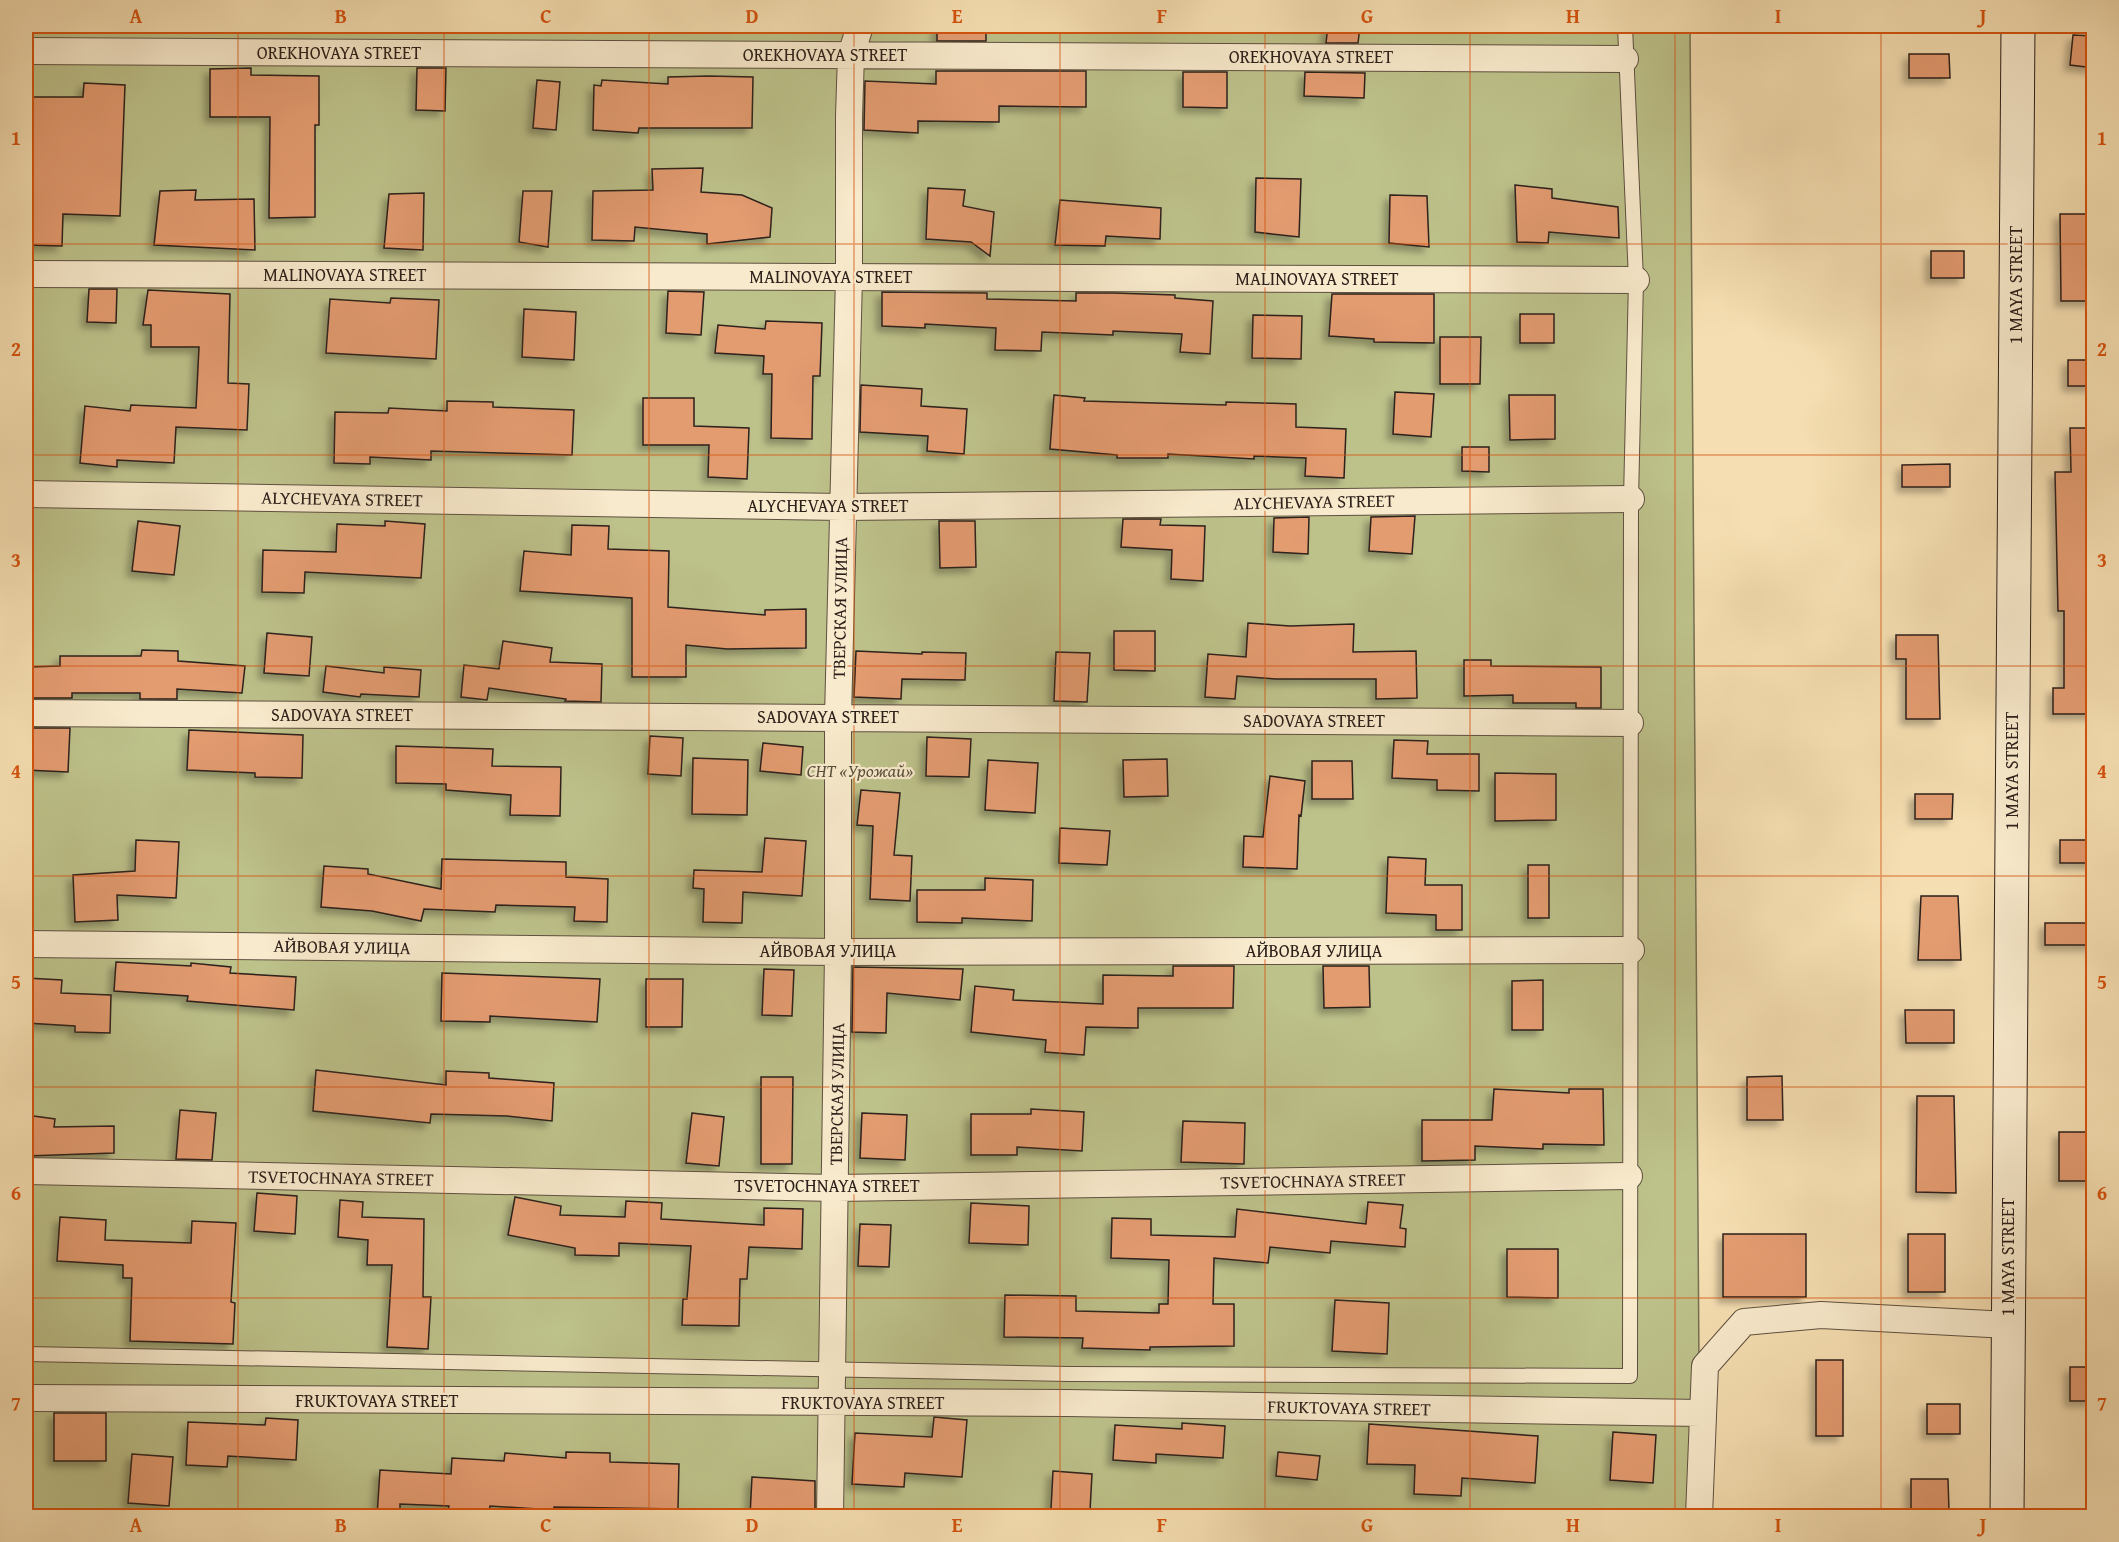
<svg xmlns="http://www.w3.org/2000/svg" width="2119" height="1542" font-family="'Gentium Book Plus',serif">
  <style>
    .green { fill: #bdc18a; stroke: #757052; stroke-width: 1.5 }
    .building { fill: #e39b6f; stroke: #2d201b; stroke-width: 1.5; filter: url(#shadow) }
    .lines { fill: none; stroke-linecap: round; stroke-linejoin: round }
    .lane-casing { stroke: #5f5040; stroke-width: 16 }
    .street-casing { stroke: #5f5040; stroke-width: 28 }
    .secondary-casing { stroke: #2d201b; stroke-width: 35 }
    .lane { stroke: #f8eacc; stroke-width: 14 }
    .street { stroke: #f8eacc; stroke-width: 26 }
    .secondary { stroke: #f8eacc; stroke-width: 33 }
    .grid { fill: none; stroke: #d5530e; stroke-width: 1.5; stroke-opacity: 0.55 }
    .labels { text-anchor: middle; stroke-width: 4.5; stroke-linejoin: round; paint-order: stroke }
    .street-label { font-size: 18px; fill: #2d201b; stroke: #f8eacc }
    .park-label { font-size: 18px; font-style: italic; fill: #58503c; stroke: #f8eacc }
    .neatline { fill: none; stroke: #d5530e; stroke-width: 2 }
    .grid-label { font-size: 20px; text-anchor: middle; font-weight: bold; fill: #d5530e }
  </style>
  <defs>
    <filter id="shadow"><feDropShadow dx="-5.5" dy="5.5" stdDeviation="3" flood-color="#0004"/></filter>
  </defs>
  <rect width="100%" height="100%" fill="#f5deb1"/>
  <filter id="stains"><feTurbulence type="fractalNoise" baseFrequency=".00333" numOctaves="4"/><feColorMatrix values="0 0 0 0 .2 0 0 0 0 .09 0 0 0 0 .02 0 0 0 .5 -.17"/></filter>
  <radialGradient id="worn" r=".72"><stop offset=".6" stop-color="#630" stop-opacity="0"/><stop offset="1" stop-color="#630" stop-opacity=".3"/></radialGradient>
  <path class="green" d="M 26,26 L 1690,26 L 1700,1516 L 26,1516 Z"/>
  <path class="building" d="M 937,26 L 986,26 L 986,41 L 937,41 Z
    M 1328,26 L 1360,26 L 1358,43 L 1326,43 Z
    M 2073,35 L 2094,36 L 2094,68 L 2070,65 Z
    M 1909,54 L 1949,54 L 1950,78 L 1909,78 Z
    M 251,68 L 251,75 L 319,76 L 319,125 L 315,125 L 315,217 L 269,218 L 270,117 L 210,117 L 210,69 Z
    M 417,68 L 446,68 L 445,111 L 416,110 Z
    M 936,71 L 1086,71 L 1086,107 L 999,106 L 999,122 L 918,121 L 918,133 L 864,130 L 865,81 L 936,84 Z
    M 1183,72 L 1227,72 L 1227,108 L 1183,107 Z
    M 1305,72 L 1365,73 L 1364,98 L 1304,96 Z
    M 709,76 L 753,77 L 752,128 L 639,128 L 638,133 L 593,130 L 594,85 L 601,86 L 602,80 L 668,84 L 668,77 Z
    M 537,80 L 560,82 L 556,130 L 533,128 Z
    M 84,83 L 125,85 L 120,216 L 63,214 L 62,246 L 26,245 L 26,97 L 83,97 Z
    M 703,168 L 701,192 L 742,195 L 772,208 L 770,237 L 707,244 L 707,234 L 635,227 L 634,241 L 592,240 L 593,191 L 653,190 L 652,169 Z
    M 1256,178 L 1301,179 L 1299,237 L 1255,232 Z
    M 1515,185 L 1552,189 L 1552,198 L 1618,207 L 1619,238 L 1549,232 L 1548,243 L 1517,242 Z
    M 928,188 L 965,190 L 963,206 L 994,212 L 990,256 L 971,242 L 926,239 Z
    M 196,190 L 195,200 L 254,199 L 255,250 L 154,245 L 160,191 Z
    M 523,191 L 552,191 L 548,247 L 519,242 Z
    M 424,193 L 423,250 L 384,248 L 389,194 Z
    M 1390,195 L 1427,196 L 1429,247 L 1389,243 Z
    M 1060,200 L 1161,208 L 1160,239 L 1106,236 L 1105,246 L 1055,245 Z
    M 2060,214 L 2094,214 L 2094,301 L 2061,301 Z
    M 1931,251 L 1964,251 L 1964,278 L 1931,278 Z
    M 89,289 L 117,289 L 116,323 L 87,322 Z
    M 148,290 L 230,294 L 228,383 L 249,384 L 247,430 L 176,427 L 174,463 L 117,460 L 117,467 L 80,463 L 85,406 L 130,411 L 131,405 L 196,408 L 199,347 L 151,347 L 151,325 L 143,325 Z
    M 668,291 L 704,292 L 701,335 L 666,333 Z
    M 882,292 L 987,293 L 987,299 L 1076,301 L 1076,293 L 1114,293 L 1175,295 L 1175,298 L 1213,301 L 1210,354 L 1180,352 L 1182,334 L 1113,331 L 1113,335 L 1042,332 L 1041,351 L 995,350 L 996,328 L 925,324 L 925,328 L 882,326 Z
    M 1332,294 L 1434,294 L 1434,343 L 1374,342 L 1374,339 L 1329,336 Z
    M 391,298 L 439,300 L 436,359 L 326,353 L 330,299 L 390,303 Z
    M 524,309 L 576,312 L 574,360 L 522,357 Z
    M 1520,314 L 1554,314 L 1554,343 L 1520,343 Z
    M 1253,315 L 1302,316 L 1301,359 L 1252,358 Z
    M 766,321 L 822,323 L 820,376 L 813,376 L 812,439 L 771,438 L 772,374 L 763,374 L 764,356 L 715,353 L 718,325 L 765,329 Z
    M 1440,337 L 1481,337 L 1480,384 L 1440,384 Z
    M 2068,360 L 2094,360 L 2094,386 L 2068,386 Z
    M 861,385 L 922,389 L 921,406 L 967,409 L 964,454 L 927,451 L 928,436 L 860,432 Z
    M 1395,392 L 1434,394 L 1431,437 L 1393,434 Z
    M 1054,395 L 1085,398 L 1084,401 L 1226,405 L 1226,402 L 1296,404 L 1296,427 L 1346,429 L 1344,478 L 1305,476 L 1306,458 L 1254,456 L 1254,459 L 1168,454 L 1168,458 L 1117,458 L 1117,455 L 1050,449 Z
    M 1509,395 L 1555,395 L 1555,439 L 1510,440 Z
    M 643,398 L 694,398 L 694,426 L 749,428 L 747,479 L 708,477 L 709,445 L 643,445 Z
    M 447,401 L 493,402 L 493,407 L 574,410 L 572,455 L 431,451 L 431,460 L 370,457 L 370,464 L 334,463 L 335,412 L 388,413 L 389,408 L 447,411 Z
    M 2070,428 L 2094,428 L 2094,714 L 2053,714 L 2053,688 L 2064,688 L 2064,611 L 2058,611 L 2055,472 L 2071,472 Z
    M 1462,447 L 1489,447 L 1489,472 L 1462,471 Z
    M 1950,464 L 1950,487 L 1902,487 L 1902,465 Z
    M 1415,516 L 1412,554 L 1369,551 L 1371,517 Z
    M 1309,517 L 1308,554 L 1273,552 L 1274,518 Z
    M 1123,519 L 1161,519 L 1160,525 L 1205,526 L 1203,581 L 1171,579 L 1172,550 L 1121,547 Z
    M 138,521 L 180,526 L 174,575 L 132,571 Z
    M 385,521 L 425,524 L 421,578 L 305,572 L 304,593 L 262,592 L 263,550 L 336,552 L 337,524 L 385,526 Z
    M 939,521 L 975,521 L 976,567 L 940,568 Z
    M 572,525 L 609,526 L 608,549 L 669,551 L 668,607 L 765,615 L 765,610 L 806,609 L 806,648 L 727,649 L 686,645 L 686,677 L 632,677 L 632,598 L 520,591 L 524,551 L 571,555 Z
    M 1248,623 L 1290,626 L 1354,624 L 1353,652 L 1416,651 L 1417,698 L 1376,699 L 1376,679 L 1276,679 L 1237,676 L 1235,699 L 1205,697 L 1208,654 L 1246,657 Z
    M 1114,631 L 1155,631 L 1155,671 L 1114,670 Z
    M 267,633 L 312,637 L 309,676 L 264,673 Z
    M 1896,635 L 1938,635 L 1940,719 L 1906,719 L 1906,659 L 1896,659 Z
    M 503,641 L 552,648 L 550,662 L 602,664 L 601,702 L 565,701 L 566,699 L 489,688 L 487,700 L 461,697 L 464,665 L 499,669 Z
    M 142,650 L 178,651 L 178,661 L 245,666 L 242,693 L 177,689 L 177,699 L 140,699 L 140,693 L 72,693 L 72,698 L 26,698 L 26,667 L 60,666 L 60,656 L 141,656 Z
    M 856,651 L 922,654 L 922,652 L 966,653 L 965,680 L 902,679 L 901,699 L 854,697 Z
    M 1056,652 L 1090,653 L 1087,702 L 1054,701 Z
    M 1464,660 L 1491,660 L 1491,666 L 1601,667 L 1601,708 L 1576,708 L 1576,703 L 1513,703 L 1513,695 L 1464,696 Z
    M 326,666 L 384,673 L 384,667 L 421,670 L 419,697 L 361,694 L 360,697 L 323,692 Z
    M 26,728 L 70,728 L 68,772 L 26,770 Z
    M 189,730 L 303,735 L 302,778 L 255,777 L 255,773 L 187,770 Z
    M 650,736 L 683,738 L 681,776 L 648,774 Z
    M 927,737 L 971,739 L 969,777 L 926,776 Z
    M 1394,740 L 1428,741 L 1427,754 L 1479,754 L 1479,791 L 1437,790 L 1437,780 L 1392,778 Z
    M 763,743 L 803,747 L 801,775 L 760,771 Z
    M 396,746 L 493,749 L 492,766 L 561,767 L 560,816 L 510,815 L 511,795 L 446,790 L 446,784 L 396,783 Z
    M 693,758 L 748,760 L 747,815 L 692,814 Z
    M 1167,759 L 1168,796 L 1124,797 L 1123,760 Z
    M 988,760 L 1038,763 L 1035,813 L 985,810 Z
    M 1312,761 L 1352,761 L 1353,799 L 1312,799 Z
    M 1495,773 L 1556,774 L 1556,820 L 1495,821 Z
    M 1270,776 L 1305,781 L 1301,816 L 1299,815 L 1297,869 L 1243,867 L 1244,836 L 1263,837 Z
    M 861,790 L 900,793 L 894,855 L 912,856 L 910,901 L 870,899 L 873,826 L 857,825 Z
    M 1915,794 L 1953,794 L 1952,819 L 1915,819 Z
    M 1060,828 L 1110,831 L 1107,865 L 1059,863 Z
    M 765,838 L 806,841 L 802,896 L 743,892 L 742,923 L 703,922 L 704,889 L 693,888 L 694,870 L 762,872 Z
    M 136,840 L 179,842 L 176,898 L 117,895 L 118,920 L 75,922 L 73,875 L 135,871 Z
    M 2060,840 L 2094,840 L 2094,863 L 2060,863 Z
    M 1388,857 L 1426,859 L 1425,885 L 1462,885 L 1462,930 L 1436,930 L 1436,915 L 1386,913 Z
    M 442,859 L 566,862 L 566,877 L 608,879 L 607,922 L 574,921 L 575,907 L 496,905 L 495,912 L 424,909 L 421,921 L 372,911 L 321,907 L 324,866 L 368,869 L 368,874 L 441,889 Z
    M 1528,865 L 1549,865 L 1549,918 L 1528,918 Z
    M 985,878 L 1033,880 L 1032,921 L 962,918 L 962,923 L 917,922 L 917,890 L 985,890 Z
    M 1921,896 L 1958,896 L 1961,960 L 1918,960 Z
    M 2045,923 L 2094,923 L 2094,945 L 2045,945 Z
    M 116,962 L 191,966 L 191,963 L 231,967 L 230,973 L 296,977 L 294,1010 L 187,1001 L 188,996 L 114,991 Z
    M 1173,966 L 1234,966 L 1233,1008 L 1138,1008 L 1138,1028 L 1086,1027 L 1084,1055 L 1045,1052 L 1046,1040 L 971,1032 L 975,986 L 1014,990 L 1013,1000 L 1103,1004 L 1103,975 L 1173,976 Z
    M 1323,966 L 1369,966 L 1370,1007 L 1324,1008 Z
    M 853,967 L 963,969 L 960,1000 L 887,993 L 886,1033 L 852,1032 Z
    M 764,969 L 794,970 L 792,1016 L 762,1015 Z
    M 442,973 L 600,979 L 597,1022 L 490,1016 L 490,1022 L 441,1021 Z
    M 26,978 L 62,980 L 61,993 L 111,995 L 110,1033 L 75,1032 L 75,1026 L 26,1023 Z
    M 646,979 L 683,979 L 682,1027 L 646,1027 Z
    M 1543,980 L 1543,1030 L 1512,1030 L 1512,981 Z
    M 1905,1010 L 1954,1010 L 1954,1043 L 1906,1043 Z
    M 316,1070 L 446,1085 L 446,1071 L 489,1073 L 489,1078 L 554,1083 L 552,1121 L 507,1116 L 431,1114 L 430,1123 L 313,1111 Z
    M 1782,1076 L 1783,1120 L 1747,1120 L 1747,1077 Z
    M 761,1077 L 793,1077 L 792,1164 L 761,1164 Z
    M 1494,1089 L 1569,1093 L 1569,1089 L 1603,1089 L 1604,1145 L 1543,1144 L 1543,1149 L 1475,1146 L 1475,1160 L 1422,1161 L 1422,1120 L 1492,1120 Z
    M 1917,1096 L 1954,1096 L 1956,1193 L 1916,1192 Z
    M 1031,1109 L 1084,1112 L 1082,1151 L 1017,1147 L 1017,1155 L 971,1155 L 971,1114 L 1031,1114 Z
    M 180,1110 L 216,1113 L 212,1160 L 176,1159 Z
    M 692,1113 L 724,1117 L 719,1166 L 686,1163 Z
    M 862,1113 L 907,1115 L 905,1160 L 860,1158 Z
    M 26,1115 L 55,1119 L 54,1127 L 114,1126 L 114,1153 L 26,1156 Z
    M 1183,1121 L 1245,1123 L 1244,1164 L 1181,1162 Z
    M 2059,1132 L 2094,1132 L 2094,1181 L 2059,1181 Z
    M 257,1193 L 297,1196 L 295,1234 L 254,1231 Z
    M 515,1197 L 561,1206 L 560,1215 L 625,1217 L 626,1201 L 662,1203 L 661,1219 L 764,1225 L 764,1208 L 803,1209 L 802,1249 L 749,1247 L 747,1279 L 740,1279 L 739,1326 L 682,1325 L 683,1299 L 687,1299 L 691,1246 L 619,1243 L 619,1256 L 575,1255 L 575,1248 L 508,1235 Z
    M 340,1200 L 363,1202 L 362,1217 L 424,1219 L 423,1297 L 431,1297 L 428,1349 L 387,1347 L 392,1265 L 367,1265 L 368,1240 L 338,1237 Z
    M 1368,1202 L 1403,1205 L 1400,1228 L 1406,1229 L 1405,1247 L 1331,1241 L 1330,1253 L 1270,1247 L 1268,1263 L 1214,1258 L 1213,1304 L 1234,1304 L 1234,1346 L 1150,1347 L 1150,1350 L 1082,1348 L 1083,1338 L 1004,1337 L 1005,1295 L 1076,1296 L 1076,1311 L 1159,1313 L 1159,1304 L 1168,1304 L 1169,1260 L 1111,1258 L 1112,1218 L 1151,1219 L 1151,1235 L 1235,1237 L 1237,1209 L 1366,1224 Z
    M 971,1203 L 1029,1206 L 1028,1245 L 969,1243 Z
    M 60,1217 L 106,1220 L 105,1240 L 191,1243 L 192,1221 L 236,1223 L 231,1302 L 235,1303 L 233,1344 L 130,1341 L 132,1278 L 123,1278 L 123,1265 L 57,1261 Z
    M 860,1224 L 891,1225 L 889,1267 L 858,1266 Z
    M 1723,1234 L 1806,1234 L 1806,1297 L 1723,1297 Z
    M 1908,1234 L 1945,1234 L 1945,1292 L 1908,1292 Z
    M 1507,1249 L 1558,1249 L 1558,1298 L 1507,1297 Z
    M 1335,1300 L 1389,1303 L 1387,1354 L 1332,1351 Z
    M 1816,1360 L 1843,1360 L 1843,1436 L 1816,1436 Z
    M 2070,1367 L 2094,1367 L 2094,1401 L 2070,1401 Z
    M 1927,1404 L 1960,1404 L 1960,1434 L 1927,1434 Z
    M 54,1413 L 106,1413 L 106,1461 L 54,1461 Z
    M 934,1417 L 967,1420 L 962,1477 L 905,1473 L 904,1487 L 852,1484 L 855,1433 L 932,1437 Z
    M 266,1418 L 298,1420 L 296,1460 L 228,1456 L 227,1467 L 186,1465 L 188,1422 L 265,1425 Z
    M 1182,1423 L 1225,1426 L 1223,1458 L 1156,1454 L 1156,1463 L 1113,1460 L 1115,1425 L 1182,1429 Z
    M 1369,1424 L 1538,1436 L 1535,1483 L 1462,1478 L 1461,1496 L 1414,1494 L 1415,1465 L 1367,1464 Z
    M 1613,1432 L 1656,1435 L 1653,1483 L 1610,1480 Z
    M 566,1452 L 610,1453 L 610,1462 L 679,1464 L 678,1509 L 554,1507 L 554,1510 L 490,1506 L 489,1512 L 448,1510 L 449,1506 L 400,1504 L 400,1516 L 377,1516 L 380,1470 L 451,1474 L 452,1458 L 504,1461 L 505,1453 L 566,1458 Z
    M 1278,1452 L 1320,1456 L 1317,1480 L 1276,1476 Z
    M 132,1454 L 173,1457 L 169,1506 L 128,1503 Z
    M 1053,1471 L 1092,1474 L 1090,1511 L 1051,1509 Z
    M 752,1477 L 815,1481 L 815,1516 L 750,1516 Z
    M 1911,1479 L 1948,1479 L 1949,1511 L 1911,1511 Z"/>
  <g class="lines">
    <defs>
      <path id="lane" d="M 26,1354 L 1069,1374 L 1630,1376 L 1631,499 L 1636,280 L 1625,26"/>
      <path id="street" d="M 26,51 L 1625,59
        M 26,274 L 1636,280
        M 26,494 L 842,507 L 1631,499
        M 26,713 L 1630,723
        M 26,944 L 838,952 L 1631,950
        M 26,1171 L 836,1188 L 1629,1176
        M 26,1398 L 1067,1403 L 1701,1413
        M 830,1516 L 838,952 L 838,717 L 849,277 L 849,116 L 851,55 L 860,26
        M 1699,1516 L 1705,1366 L 1744,1322 L 1821,1315 L 2008,1325"/>
      <path id="secondary" d="M 2007,1516 L 2018,26"/>
    </defs>
    <use href="#lane" class="lane-casing"/>
    <use href="#street" class="street-casing"/>
    <use href="#secondary" class="secondary-casing"/>
    <use href="#lane" class="lane"/>
    <use href="#street" class="street"/>
    <use href="#secondary" class="secondary"/>
  </g>
  <path class="grid" d="M 238,26 L 238,1516M 444,26 L 444,1516M 649,26 L 649,1516M 854,26 L 854,1516M 1060,26 L 1060,1516M 1265,26 L 1265,1516M 1470,26 L 1470,1516M 1675,26 L 1675,1516M 1881,26 L 1881,1516M 26,244 L 2094,244M 26,455 L 2094,455M 26,666 L 2094,666M 26,876 L 2094,876M 26,1087 L 2094,1087M 26,1298 L 2094,1298"/>
  <g class="labels">
    <g class="street-label">
      <text x="339" y="59">OREKHOVAYA STREET</text>
      <text x="825" y="61">OREKHOVAYA STREET</text>
      <text x="1311" y="63">OREKHOVAYA STREET</text>
      <text x="345" y="281">MALINOVAYA STREET</text>
      <text x="831" y="283">MALINOVAYA STREET</text>
      <text x="1317" y="285">MALINOVAYA STREET</text>
      <text transform="translate(2016 285) rotate(-90)" y="6">1 MAYA STREET</text>
      <text transform="translate(342 499) rotate(1)" y="6">ALYCHEVAYA STREET</text>
      <text transform="translate(1314 502) rotate(-1)" y="6">ALYCHEVAYA STREET</text>
      <text x="828" y="512">ALYCHEVAYA STREET</text>
      <text transform="translate(840 608) rotate(-89)" y="6">ТВЕРСКАЯ УЛИЦА</text>
      <text x="342" y="721">SADOVAYA STREET</text>
      <text x="828" y="723">SADOVAYA STREET</text>
      <text x="1314" y="727">SADOVAYA STREET</text>
      <text transform="translate(2012 771) rotate(-90)" y="6">1 MAYA STREET</text>
      <text transform="translate(342 947) rotate(1)" y="6">АЙВОВАЯ УЛИЦА</text>
      <text x="828" y="957">АЙВОВАЯ УЛИЦА</text>
      <text x="1314" y="957">АЙВОВАЯ УЛИЦА</text>
      <text transform="translate(837 1094) rotate(-89)" y="6">ТВЕРСКАЯ УЛИЦА</text>
      <text transform="translate(341 1178) rotate(1)" y="6">TSVETOCHNAYA STREET</text>
      <text transform="translate(1313 1181) rotate(-1)" y="6">TSVETOCHNAYA STREET</text>
      <text x="827" y="1192">TSVETOCHNAYA STREET</text>
      <text transform="translate(2008 1257) rotate(-90)" y="6">1 MAYA STREET</text>
      <text x="377" y="1407">FRUKTOVAYA STREET</text>
      <text x="863" y="1409">FRUKTOVAYA STREET</text>
      <text transform="translate(1349 1408) rotate(1)" y="6">FRUKTOVAYA STREET</text>
    </g>
    <g class="park-label">
      <text x="860" y="777">СНТ «Урожай»</text>
    </g>
  </g>
  <rect width="2119" height="1542" fill="none" stroke="#f5deb1" stroke-width="66"/>
  <rect x="33" y="33" width="2053" height="1476" class="neatline"/>
  <g class="grid-label">
    <text x="136" y="23">A</text>
    <text x="341" y="23">B</text>
    <text x="546" y="23">C</text>
    <text x="752" y="23">D</text>
    <text x="957" y="23">E</text>
    <text x="1162" y="23">F</text>
    <text x="1367" y="23">G</text>
    <text x="1573" y="23">H</text>
    <text x="1778" y="23">I</text>
    <text x="1983" y="23">J</text>
    <text x="16" y="145">1</text>
    <text x="2102" y="145">1</text>
    <text x="16" y="356">2</text>
    <text x="2102" y="356">2</text>
    <text x="16" y="567">3</text>
    <text x="2102" y="567">3</text>
    <text x="16" y="778">4</text>
    <text x="2102" y="778">4</text>
    <text x="16" y="989">5</text>
    <text x="2102" y="989">5</text>
    <text x="16" y="1200">6</text>
    <text x="2102" y="1200">6</text>
    <text x="16" y="1410">7</text>
    <text x="2102" y="1410">7</text>
    <text x="136" y="1532">A</text>
    <text x="341" y="1532">B</text>
    <text x="546" y="1532">C</text>
    <text x="752" y="1532">D</text>
    <text x="957" y="1532">E</text>
    <text x="1162" y="1532">F</text>
    <text x="1367" y="1532">G</text>
    <text x="1573" y="1532">H</text>
    <text x="1778" y="1532">I</text>
    <text x="1983" y="1532">J</text>
  </g>
  <rect width="100%" height="100%" filter="url(#stains)"/>
  <rect width="100%" height="100%" fill="url(#worn)"/>
</svg>
